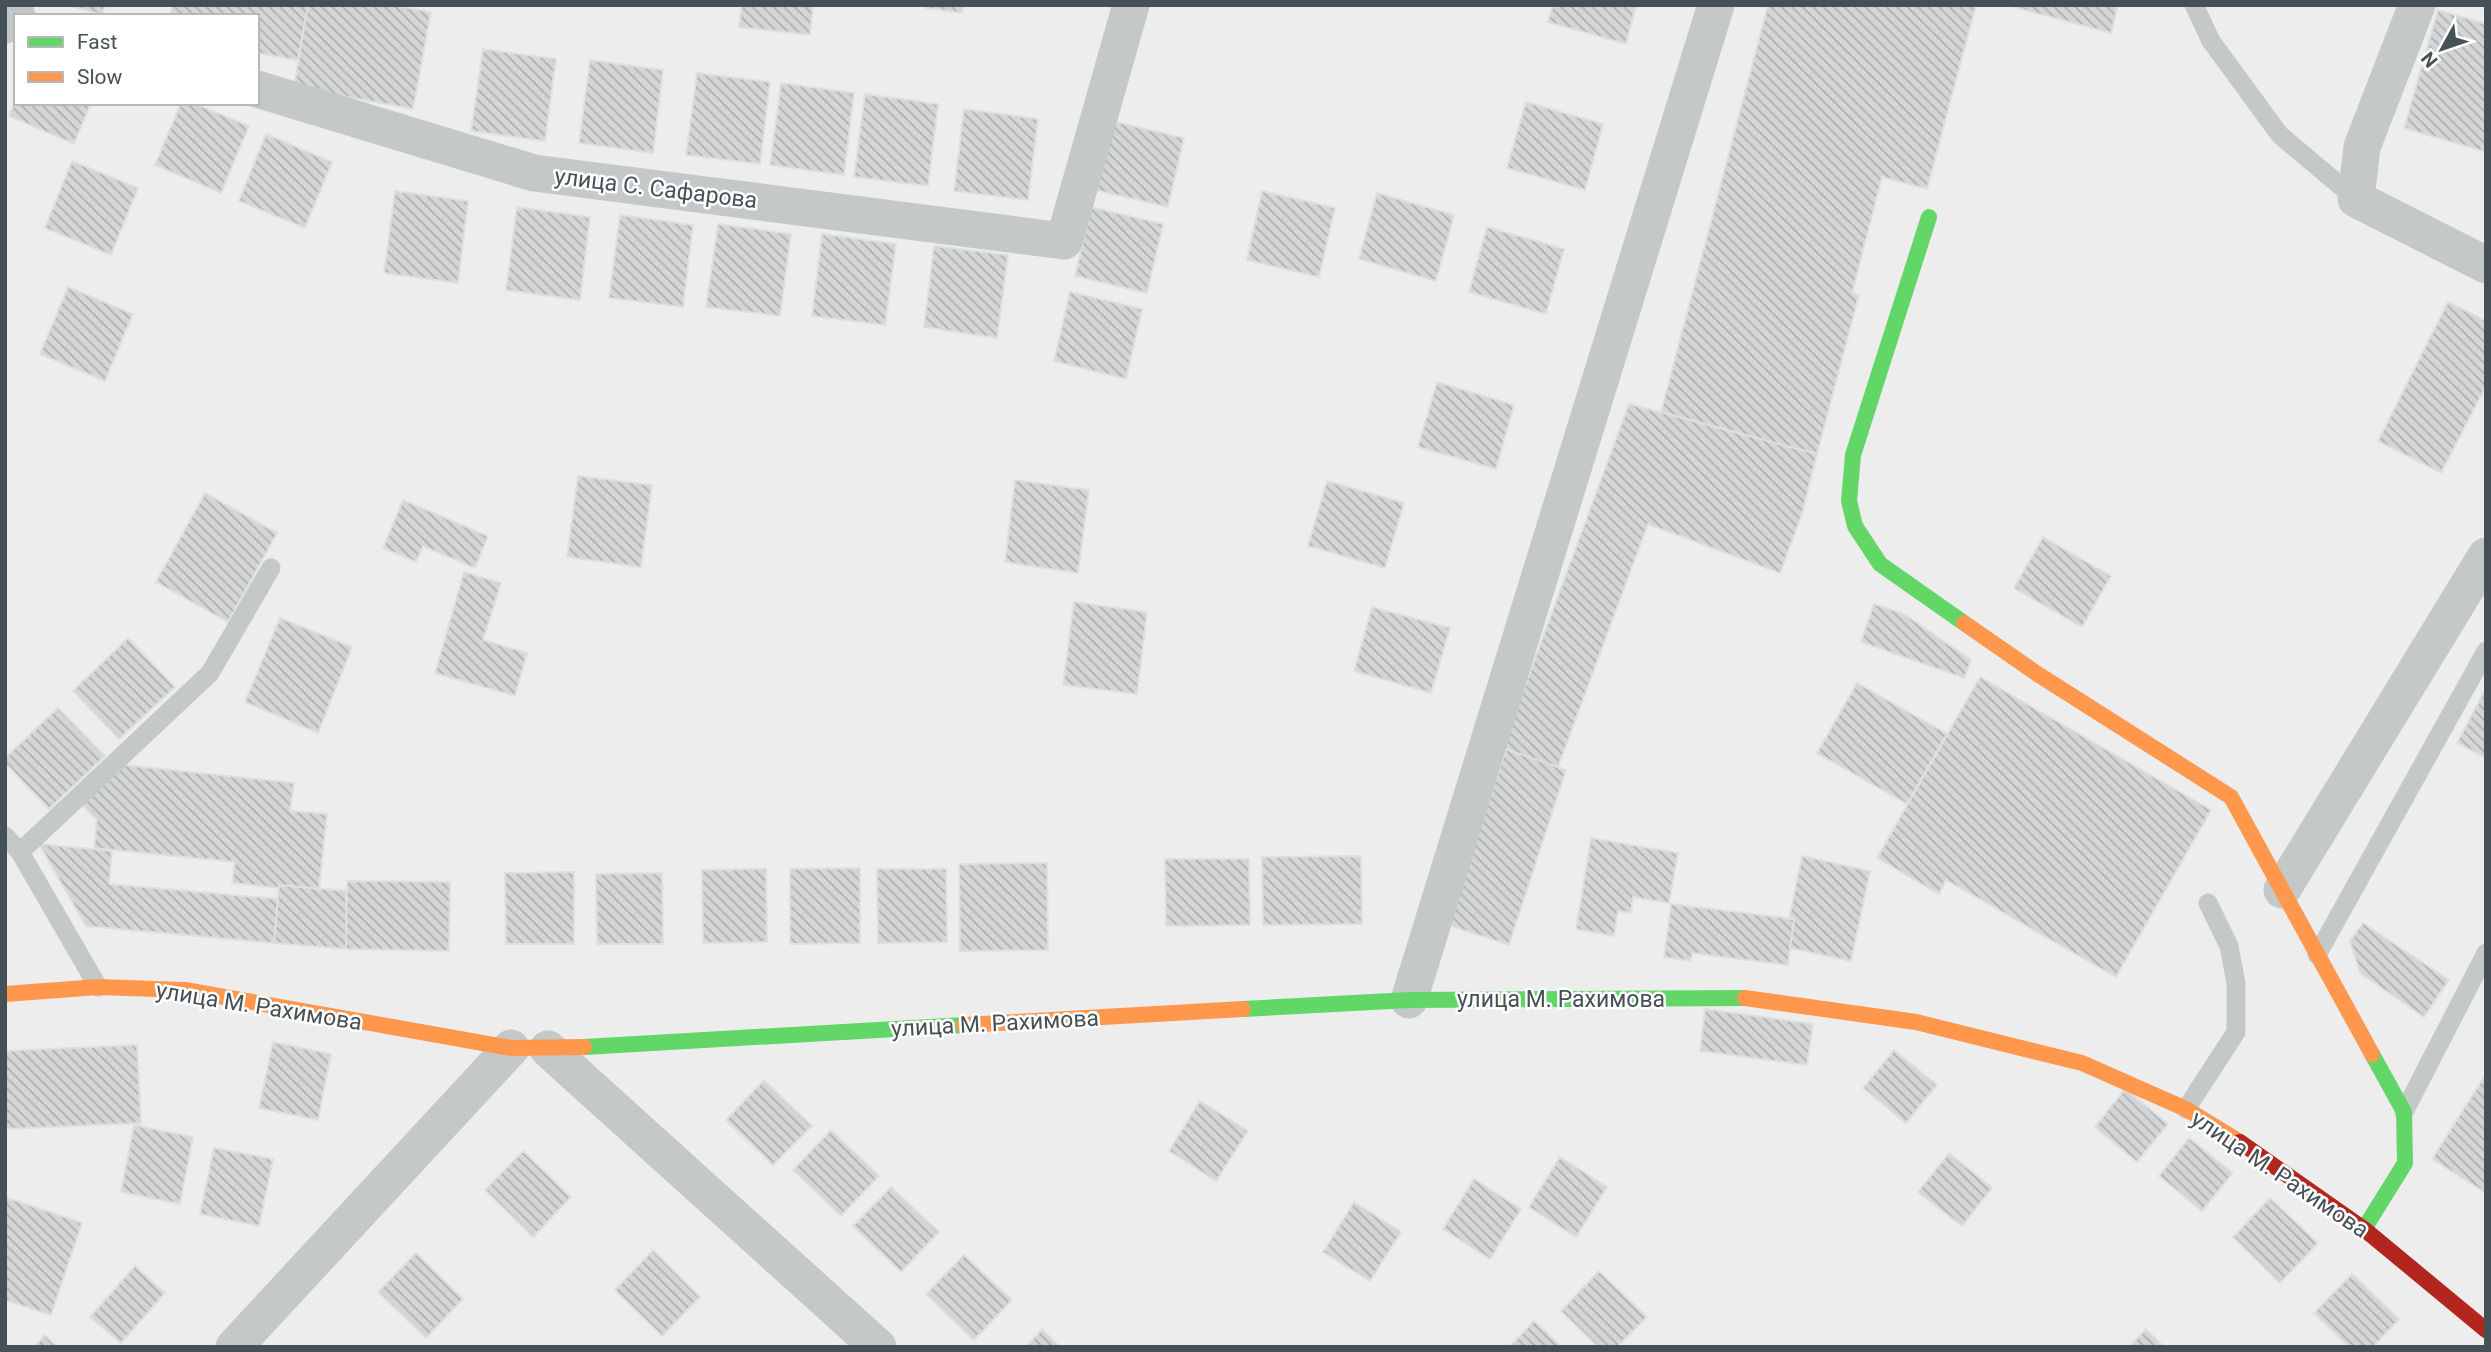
<svg xmlns="http://www.w3.org/2000/svg" width="2491" height="1352" font-family="Roboto,sans-serif">
  <style>
    .building { fill: url(#building-back-hatch); stroke: #dedfe0; stroke-width: 2 }
    .lines { fill: none; stroke-linecap: round; stroke-linejoin: round }
    .lane { stroke: #c5c8c8; stroke-width: 19 }
    .street { stroke: #c5c8c8; stroke-width: 37 }
    .fast { stroke: #63d668; stroke-width: 16 }
    .slow { stroke: #ff974d; stroke-width: 16 }
    .jam { stroke: #b3261e; stroke-width: 16 }
    .labels { text-anchor: middle; stroke-width: 5; stroke-linejoin: round; paint-order: stroke }
    .street-label { font-size: 23px; fill: #465157; stroke: #fff }
  </style>
  <defs>
    <pattern id="building-back-hatch" width="6" height="6" patternUnits="userSpaceOnUse" patternTransform="scale(1.75)"><rect width="6" height="6" fill="#d3d5d6"/><path d="M-1 5l2 2M0 0l6 6M5-1l2 2" fill="none" stroke="#adafb0"/></pattern>
  </defs>
  <rect width="100%" height="100%" fill="#ededed"/>
  <path class="building" d="M 68,5 L 105,5 L 102,15 Z
    M 172,5 L 308,5 L 298,60 L 257,53 L 257,16 L 170,16 Z
    M 308,5 L 392,5 L 431,12 L 413,109 L 294,87 Z
    M 742,5 L 813,5 L 810,35 L 739,27 Z
    M 927,5 L 963,5 L 962,13 L 926,8 Z
    M 1553,5 L 1636,5 L 1626,44 L 1548,22 Z
    M 1768,5 L 1976,5 L 1927,189 L 1882,177 L 1852,293 L 1859,295 L 1817,454 L 1661,412 Z
    M 2006,5 L 2118,5 L 2111,33 Z
    M 2438,10 L 2486,24 L 2486,152 L 2404,128 Z
    M 483,49 L 556,59 L 545,141 L 471,131 Z
    M 590,60 L 663,70 L 653,153 L 579,143 Z
    M 697,73 L 770,82 L 760,164 L 686,155 Z
    M 781,83 L 854,93 L 844,175 L 770,165 Z
    M 865,94 L 938,104 L 928,186 L 854,177 Z
    M 16,99 L 16,103 L 91,103 L 74,144 L 9,116 Z
    M 1526,102 L 1603,124 L 1585,190 L 1507,168 Z
    M 181,103 L 193,103 L 249,126 L 221,193 L 155,165 Z
    M 964,109 L 1038,119 L 1028,200 L 954,191 Z
    M 1112,121 L 1184,138 L 1168,207 L 1095,190 Z
    M 266,134 L 332,162 L 305,228 L 239,201 Z
    M 72,161 L 138,188 L 111,255 L 45,228 Z
    M 395,191 L 468,201 L 458,283 L 384,273 Z
    M 1262,191 L 1335,208 L 1319,277 L 1247,260 Z
    M 1377,193 L 1454,215 L 1436,281 L 1359,259 Z
    M 517,207 L 590,217 L 580,300 L 506,290 Z
    M 1091,207 L 1163,224 L 1147,293 L 1075,276 Z
    M 620,215 L 693,225 L 683,307 L 609,298 Z
    M 718,224 L 791,234 L 780,316 L 706,307 Z
    M 1487,227 L 1564,249 L 1546,314 L 1469,292 Z
    M 822,234 L 896,244 L 885,325 L 812,316 Z
    M 934,246 L 1008,255 L 997,338 L 924,327 Z
    M 68,287 L 133,314 L 105,381 L 40,354 Z
    M 1070,292 L 1142,309 L 1126,379 L 1054,361 Z
    M 2448,302 L 2486,321 L 2486,386 L 2441,473 L 2378,441 Z
    M 1437,382 L 1514,405 L 1496,469 L 1418,447 Z
    M 1629,404 L 1817,454 L 1802,514 L 1780,573 L 1648,524 L 1558,767 L 1502,748 Z
    M 578,476 L 652,485 L 641,567 L 567,557 Z
    M 1015,480 L 1089,490 L 1078,573 L 1005,562 Z
    M 1327,481 L 1404,503 L 1385,568 L 1308,546 Z
    M 205,493 L 277,533 L 228,622 L 156,582 Z
    M 403,500 L 488,536 L 475,568 L 423,546 L 416,562 L 383,548 Z
    M 2043,537 L 2111,576 L 2082,627 L 2014,588 Z
    M 464,572 L 501,583 L 483,640 L 527,653 L 515,696 L 435,673 Z
    M 1074,602 L 1147,612 L 1137,694 L 1063,685 Z
    M 1874,604 L 1904,614 L 1971,660 L 1964,678 L 1861,642 Z
    M 1372,607 L 1450,628 L 1431,693 L 1354,671 Z
    M 280,618 L 352,647 L 318,733 L 245,702 Z
    M 128,638 L 175,687 L 119,739 L 73,691 Z
    M 1980,677 L 2211,810 L 2116,977 L 1946,880 L 1939,894 L 1877,858 Z
    M 1857,683 L 1947,734 L 1907,804 L 1817,753 Z
    M 2486,688 L 2486,758 L 2457,743 Z
    M 58,708 L 105,756 L 49,809 L 5,763 L 5,758 Z
    M 1506,749 L 1566,770 L 1509,945 L 1448,925 Z
    M 124,765 L 294,783 L 290,811 L 327,814 L 319,889 L 279,885 L 279,888 L 232,883 L 235,862 L 94,848 L 97,820 L 82,805 Z
    M 1591,838 L 1678,853 L 1669,903 L 1633,897 L 1631,913 L 1618,911 L 1614,936 L 1576,929 Z
    M 39,844 L 112,851 L 109,884 L 278,899 L 274,943 L 86,926 Z
    M 1361,856 L 1362,924 L 1263,925 L 1262,857 Z
    M 1802,856 L 1870,871 L 1851,961 L 1790,948 L 1794,919 L 1789,919 Z
    M 1165,859 L 1249,859 L 1250,925 L 1166,926 Z
    M 1047,863 L 1048,950 L 960,951 L 959,864 Z
    M 860,868 L 860,943 L 790,944 L 790,869 Z
    M 766,869 L 767,942 L 703,943 L 702,870 Z
    M 877,869 L 946,869 L 947,942 L 878,943 Z
    M 574,872 L 574,944 L 506,944 L 505,873 Z
    M 662,873 L 663,944 L 597,944 L 596,874 Z
    M 347,881 L 450,882 L 449,951 L 346,949 Z
    M 279,885 L 346,891 L 346,949 L 274,943 Z
    M 1671,904 L 1794,919 L 1788,965 L 1692,953 L 1691,961 L 1664,957 Z
    M 2363,923 L 2449,980 L 2424,1017 L 2360,973 L 2350,941 Z
    M 1705,1009 L 1813,1024 L 1807,1065 L 1700,1051 Z
    M 273,1042 L 331,1054 L 318,1120 L 259,1108 Z
    M 137,1045 L 141,1123 L 5,1129 L 5,1051 Z
    M 1894,1050 L 1937,1085 L 1906,1123 L 1863,1088 Z
    M 2486,1074 L 2486,1193 L 2432,1159 Z
    M 764,1080 L 812,1126 L 773,1165 L 726,1120 Z
    M 2125,1089 L 2168,1124 L 2137,1162 L 2095,1127 Z
    M 1200,1101 L 1248,1131 L 1216,1181 L 1169,1151 Z
    M 134,1125 L 193,1137 L 180,1204 L 121,1192 Z
    M 831,1130 L 879,1176 L 841,1216 L 793,1170 Z
    M 2189,1138 L 2233,1173 L 2202,1211 L 2159,1176 Z
    M 214,1148 L 273,1159 L 259,1226 L 200,1214 Z
    M 523,1151 L 571,1197 L 533,1237 L 485,1190 Z
    M 1949,1153 L 1992,1188 L 1962,1226 L 1918,1192 Z
    M 1560,1157 L 1607,1187 L 1576,1237 L 1529,1207 Z
    M 1474,1179 L 1521,1209 L 1490,1259 L 1443,1229 Z
    M 891,1187 L 939,1232 L 901,1272 L 853,1226 Z
    M 5,1197 L 82,1223 L 51,1315 L 5,1300 Z
    M 2270,1198 L 2318,1243 L 2280,1283 L 2233,1237 Z
    M 1354,1202 L 1401,1232 L 1370,1281 L 1323,1252 Z
    M 653,1250 L 700,1297 L 662,1336 L 615,1290 Z
    M 416,1253 L 463,1299 L 426,1338 L 378,1292 Z
    M 964,1255 L 1012,1300 L 974,1340 L 926,1294 Z
    M 135,1266 L 165,1293 L 121,1343 L 90,1317 Z
    M 1599,1271 L 1647,1317 L 1617,1347 L 1598,1347 L 1561,1311 Z
    M 2352,1274 L 2399,1319 L 2373,1347 L 2349,1347 L 2314,1313 Z
    M 1534,1321 L 1562,1347 L 1509,1347 Z
    M 1042,1329 L 1060,1347 L 1026,1347 Z
    M 2146,1329 L 2164,1347 L 2129,1347 Z
    M 45,1335 L 57,1347 L 34,1347 Z"/>
  <g class="lines">
    <path class="lane" d="M 2194,5 L 2211,41 L 2280,135 L 2356,199
      M 5,836 L 20,852
      M 2317,955 L 2486,651
      M 98,987 L 20,852 L 210,673 L 271,568
      M 2186,1109 L 2236,1032 L 2236,983 L 2229,946 L 2208,903
      M 2404,1112 L 2486,953"/>
    <path class="street" d="M 2417,5 L 2362,147 L 2356,199 L 2486,265
      M 5,25 L 10,14 L 17,16
      M 257,89 L 534,173 L 1064,241 L 1131,5
      M 2282,890 L 2486,556
      M 1409,1000 L 1716,5
      M 548,1049 L 878,1347
      M 234,1347 L 511,1048"/>
    <path class="fast" d="M 1929,217 L 1853,455 L 1849,501 L 1855,526 L 1880,564 L 1964,623
      M 1243,1009 L 1409,1000 L 1745,998
      M 584,1047 L 964,1025
      M 2364,1229 L 2405,1163 L 2404,1112 L 2372,1054"/>
    <path class="slow" d="M 1964,623 L 2036,673 L 2231,797 L 2372,1054
      M 5,994 L 98,987 L 185,990 L 511,1048 L 584,1047
      M 1745,998 L 1916,1022 L 2082,1063 L 2186,1109 L 2240,1142
      M 964,1025 L 1243,1009"/>
    <path class="jam" d="M 2240,1142 L 2364,1229 L 2486,1330"/>
  </g>
  <g class="labels">
    <g class="street-label">
      <text transform="translate(656 188) rotate(7)" y="8">улица С. Сафарова</text>
      <text x="1561" y="1007">улица М. Рахимова</text>
      <text transform="translate(259 1006) rotate(9)" y="8">улица М. Рахимова</text>
      <text transform="translate(995 1023) rotate(-3)" y="8">улица М. Рахимова</text>
      <text transform="translate(2280 1174) rotate(34)" y="8">улица М. Рахимова</text>
    </g>
  </g>
  <rect width="2491" height="1352" fill="none" stroke="#465157" stroke-width="14"/>
  <rect x="14" y="14" width="245" height="91" fill="#ffffff" stroke="#b5b9bc" stroke-width="2"/>
  <rect x="28" y="37" width="35" height="10" fill="#63d668" stroke="#b5b9bc" stroke-width="2"/>
  <text x="77" y="49" font-size="21" fill="#465157">Fast</text>
  <rect x="28" y="72" width="35" height="10" fill="#ff974d" stroke="#b5b9bc" stroke-width="2"/>
  <text x="77" y="84" font-size="21" fill="#465157">Slow</text>
  <g transform="translate(2442 49) rotate(230)" stroke="#ffffff" stroke-width="5" paint-order="stroke">
  <path d="M0-5L12 26L0 18L-12 26Z" fill="#465157"/>
  <text y="-10" font-size="19" font-weight="bold" text-anchor="middle" fill="#465157">N</text>
  </g>
</svg>
